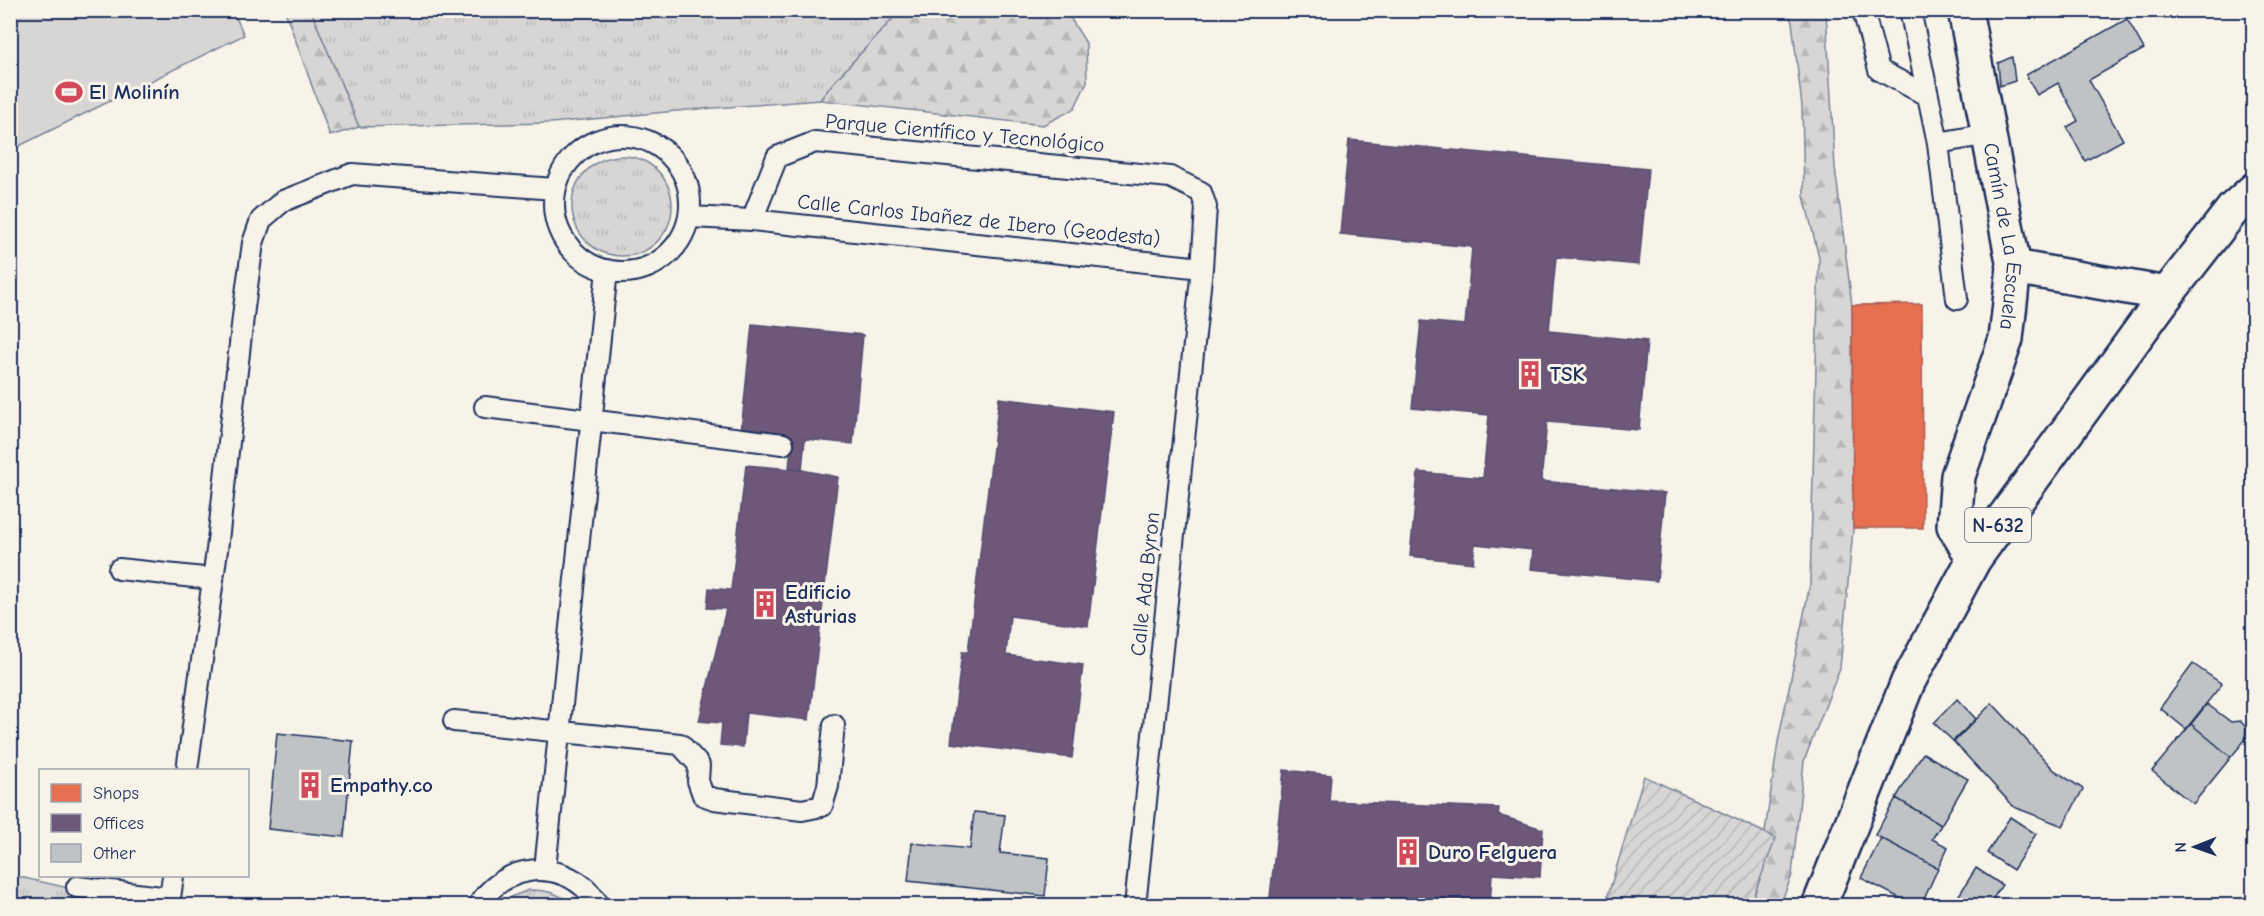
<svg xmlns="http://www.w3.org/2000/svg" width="2264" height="916" font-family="'Comic Neue',sans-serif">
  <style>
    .grass { fill: url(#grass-tufts); stroke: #798299; stroke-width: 1.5 }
    .forest { fill: url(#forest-firs); stroke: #798299; stroke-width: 1.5 }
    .garden { fill: url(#garden-furrows); stroke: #798299; stroke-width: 1.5 }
    .pitch { fill: #d7d6d4; stroke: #798299; stroke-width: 1.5 }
    .shops { fill: #e76f51; stroke: #aa5c55; stroke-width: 1.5 }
    .offices { fill: #6d597a; stroke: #544c72; stroke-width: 1.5 }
    .building { fill: #c0c3c5; stroke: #1b2f5e; stroke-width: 1.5 }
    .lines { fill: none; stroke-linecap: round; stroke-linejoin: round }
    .lane-casing { stroke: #1b2f5e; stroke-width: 24 }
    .street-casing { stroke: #1b2f5e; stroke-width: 38 }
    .highway-casing { stroke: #1b2f5e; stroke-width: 38 }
    .lane { stroke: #f7f3e8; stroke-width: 20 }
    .street { stroke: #f7f3e8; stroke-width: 33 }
    .highway { stroke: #f7f3e8; stroke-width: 33 }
    .labels { text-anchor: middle; stroke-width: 6; stroke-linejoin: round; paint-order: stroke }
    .shield { fill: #f7f3e8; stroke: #5d6a87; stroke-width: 1.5 }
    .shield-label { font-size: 20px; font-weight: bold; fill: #1b2f5e }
    .poi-label { font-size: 21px; font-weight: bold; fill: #1b2f5e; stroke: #f7f3e8; text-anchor: start }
    .street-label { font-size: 21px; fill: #1b2f5e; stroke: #f7f3e8 }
  </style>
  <defs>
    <pattern id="grass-tufts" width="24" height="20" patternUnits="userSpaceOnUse" patternTransform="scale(1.5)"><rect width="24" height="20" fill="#d7d6d4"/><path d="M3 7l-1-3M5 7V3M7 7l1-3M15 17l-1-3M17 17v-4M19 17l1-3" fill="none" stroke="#b8b8b8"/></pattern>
    <pattern id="forest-firs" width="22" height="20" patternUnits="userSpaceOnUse" patternTransform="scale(1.5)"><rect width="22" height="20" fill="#d7d6d4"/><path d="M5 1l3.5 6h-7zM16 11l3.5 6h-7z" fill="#b8b8b8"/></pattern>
    <pattern id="garden-furrows" width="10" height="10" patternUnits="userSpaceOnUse" patternTransform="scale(1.5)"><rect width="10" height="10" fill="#d7d6d4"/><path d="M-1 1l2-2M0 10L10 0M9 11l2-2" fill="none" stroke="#b8b8b8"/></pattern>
  </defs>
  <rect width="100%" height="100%" fill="#f7f3e8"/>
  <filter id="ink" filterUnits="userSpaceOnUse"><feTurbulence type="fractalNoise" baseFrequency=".0167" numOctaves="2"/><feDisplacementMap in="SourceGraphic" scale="12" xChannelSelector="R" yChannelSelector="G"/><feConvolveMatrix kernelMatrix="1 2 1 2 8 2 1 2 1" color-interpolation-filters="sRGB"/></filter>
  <g filter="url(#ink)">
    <path class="grass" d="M 311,11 L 900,11 L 834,82 L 820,100 L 687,110 L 551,123 L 359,127 Z
      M572 206a50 50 0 1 1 100 0a50 50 0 1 1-100 0Z
      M 11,875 L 73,889 L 71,905 L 11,906 Z
      M 529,890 C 547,890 559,893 573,905 L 501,905 L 513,896 Z"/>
    <path class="forest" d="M 285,11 L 311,11 L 359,127 L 330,136 Z
      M 900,11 L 1066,11 L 1086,43 L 1087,82 L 1074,109 L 1043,125 L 820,100 L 834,82 Z
      M 1787,11 L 1826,11 L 1835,167 L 1852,305 L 1853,529 L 1840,668 L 1804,761 L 1792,875 L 1780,905 L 1750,906 L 1757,887 L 1778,742 L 1810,584 L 1819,258 L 1804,196 L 1802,106 L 1792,22 Z"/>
    <path class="garden" d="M 1644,776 L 1776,838 L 1750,905 L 1605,905 Z"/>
    <path class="pitch" d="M 11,10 L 233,11 L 244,35 L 11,150 Z"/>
    <path class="shops" d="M 1922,304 L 1923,528 L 1853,528 L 1852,305 Z"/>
    <path class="offices" d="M 1349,140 L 1648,169 L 1639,265 L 1556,257 L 1549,331 L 1647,341 L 1639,430 L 1547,422 L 1541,481 L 1665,493 L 1657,581 L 1531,569 L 1533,550 L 1475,544 L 1473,563 L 1410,556 L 1418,472 L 1483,478 L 1489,415 L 1412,408 L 1421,321 L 1465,325 L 1472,247 L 1340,234 Z
      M 752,324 L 863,335 L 853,444 L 805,439 L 802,470 L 789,468 L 792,436 L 741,432 Z
      M 999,398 L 1114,412 L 1088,626 L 1010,616 L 1006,655 L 1083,665 L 1072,758 L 951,743 L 962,652 L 968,652 Z
      M 746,465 L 802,470 L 838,477 L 809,720 L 746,713 L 743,747 L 720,745 L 722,723 L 699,721 L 726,609 L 707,608 L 709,588 L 731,590 Z
      M 1284,770 L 1331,775 L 1329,801 L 1499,808 L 1498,815 L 1543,829 L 1540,877 L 1492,874 L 1490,906 L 1269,906 Z"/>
    <path class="building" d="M 2127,19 L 2144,49 L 2089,80 L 2123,140 L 2085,161 L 2067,127 L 2078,121 L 2058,83 L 2037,95 L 2026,75 Z
      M 2012,57 L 2015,81 L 2000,86 L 1998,63 Z
      M 2193,664 L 2222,684 L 2186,729 L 2160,708 Z
      M 1957,699 L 1976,719 L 1953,741 L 1934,723 Z
      M 1992,703 L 2054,770 L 2083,789 L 2063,826 L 2014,807 L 1954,742 Z
      M 2207,704 L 2231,722 L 2240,721 L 2246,727 L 2245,740 L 2231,757 L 2191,724 Z
      M 2191,724 L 2231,757 L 2193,804 L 2152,771 Z
      M 277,733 L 353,741 L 344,837 L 268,829 Z
      M 1923,753 L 1968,779 L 1941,825 L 1896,798 Z
      M 1896,798 L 1941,825 L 1932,839 L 1948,847 L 1938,868 L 1875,835 Z
      M 974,812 L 1005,815 L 1000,853 L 1049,858 L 1045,896 L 908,881 L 912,843 L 970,849 Z
      M 2010,817 L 2036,834 L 2013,870 L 1987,853 Z
      M 1881,838 L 1938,868 L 1921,906 L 1915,906 L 1861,878 Z
      M 1976,868 L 2002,885 L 1988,906 L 1965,906 L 1956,900 Z"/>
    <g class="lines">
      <defs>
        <path id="lane" d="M 1863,10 L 1879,70 L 1928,96
          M 1910,10 L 1938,143
          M554 204a68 68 0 1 1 136 0a68 68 0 1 1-136 0Z
          M 690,217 L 752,220 L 1202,268
          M 752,220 L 777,157 L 815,142 L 1170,177 L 1201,192 L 1206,207 L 1202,268 L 1135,906
          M 1957,299 L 1938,143 L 1989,134
          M 485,407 L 783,444
          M 119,569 L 213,579
          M 454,721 L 680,744 L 699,765 L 698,781 L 703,795 L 714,799 L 802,810 L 822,806 L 828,786 L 834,725
          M 187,770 L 217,550 L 244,308 L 253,243 L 261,220 L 283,201 L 352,174 L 555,189
          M 545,869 L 607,270
          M 77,887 L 170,898
          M 169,906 L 173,876
          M 478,906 C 501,868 549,858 584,887 C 590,892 595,900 600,906"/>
        <g id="street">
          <path id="s1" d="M 1965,10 L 2014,267 L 2006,339 L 1958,476 L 1954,526 L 1974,559"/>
          <path d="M 2014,267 L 2167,294"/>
        </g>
        <path id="highway" d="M 1819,906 L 1908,682 L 1974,559 L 2167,294 L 2234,208 L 2254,190"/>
      </defs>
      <use href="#lane" class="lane-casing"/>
      <use href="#street" class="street-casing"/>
      <use href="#highway" class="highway-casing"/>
      <use href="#lane" class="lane"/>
      <use href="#street" class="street"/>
      <use href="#highway" class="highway"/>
    </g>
  </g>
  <defs>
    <symbol id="stadium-bare" viewBox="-9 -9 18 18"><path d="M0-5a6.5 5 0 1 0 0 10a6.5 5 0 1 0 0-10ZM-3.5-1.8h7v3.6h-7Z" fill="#d1495b" stroke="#f7f3e8" stroke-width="2.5" paint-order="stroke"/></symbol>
    <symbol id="building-bare" viewBox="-9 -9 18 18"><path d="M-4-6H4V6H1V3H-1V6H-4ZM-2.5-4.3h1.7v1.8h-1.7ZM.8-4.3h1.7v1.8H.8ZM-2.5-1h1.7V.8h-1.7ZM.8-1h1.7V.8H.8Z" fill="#d1495b" stroke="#f7f3e8" stroke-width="2.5" paint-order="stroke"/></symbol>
  </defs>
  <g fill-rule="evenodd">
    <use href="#stadium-bare" x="50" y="73" width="38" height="38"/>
    <use href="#building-bare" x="1511" y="355" width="38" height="38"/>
    <use href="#building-bare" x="746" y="585" width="38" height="38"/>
    <use href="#building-bare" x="291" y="766" width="38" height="38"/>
    <use href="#building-bare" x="1389" y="833" width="38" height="38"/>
  </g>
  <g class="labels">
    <rect class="shield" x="1965" y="508" width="66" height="34" rx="4.5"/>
    <g class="shield-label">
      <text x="1998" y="532">N-632</text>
    </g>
    <g class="poi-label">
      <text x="89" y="99">El Molinín</text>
      <text x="1550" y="381">TSK</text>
      <text x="785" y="599">Edificio<tspan x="785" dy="24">Asturias</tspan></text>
      <text x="330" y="792">Empathy.co</text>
      <text x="1428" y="859">Duro Felguera</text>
    </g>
    <g class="street-label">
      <text transform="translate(965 133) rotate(5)" y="7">Parque Científico y Tecnológico</text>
      <text transform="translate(979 220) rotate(6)" y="7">Calle Carlos Ibañez de Ibero (Geodesta)</text>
      <text dy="7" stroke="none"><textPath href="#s1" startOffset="230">Camín de La Escuela</textPath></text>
      <text transform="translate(1145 584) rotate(-84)" y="7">Calle Ada Byron</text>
    </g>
  </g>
  <rect width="2264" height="916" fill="none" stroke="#f7f3e8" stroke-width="36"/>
  <rect x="18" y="18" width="2228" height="880" fill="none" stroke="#1b2f5e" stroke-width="2" filter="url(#ink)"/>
  <rect x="39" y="769" width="210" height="108" fill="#f7f3e8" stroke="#9fa5b1" stroke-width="1.5"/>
  <rect x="51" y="784" width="30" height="18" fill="#e76f51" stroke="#9fa5b1" stroke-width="1.5"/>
  <text x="93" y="799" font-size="18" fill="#1b2f5e">Shops</text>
  <rect x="51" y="814" width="30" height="18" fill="#6d597a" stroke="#9fa5b1" stroke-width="1.5"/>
  <text x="93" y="829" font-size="18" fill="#1b2f5e">Offices</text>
  <rect x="51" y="844" width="30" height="18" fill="#c0c3c5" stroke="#9fa5b1" stroke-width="1.5"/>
  <text x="93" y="859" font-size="18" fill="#1b2f5e">Other</text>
  <g transform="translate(2195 847) rotate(269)" stroke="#f7f3e8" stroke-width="4.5" paint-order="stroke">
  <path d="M0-4.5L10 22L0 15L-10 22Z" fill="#1b2f5e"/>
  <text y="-9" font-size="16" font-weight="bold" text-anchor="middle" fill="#1b2f5e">N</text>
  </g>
</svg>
